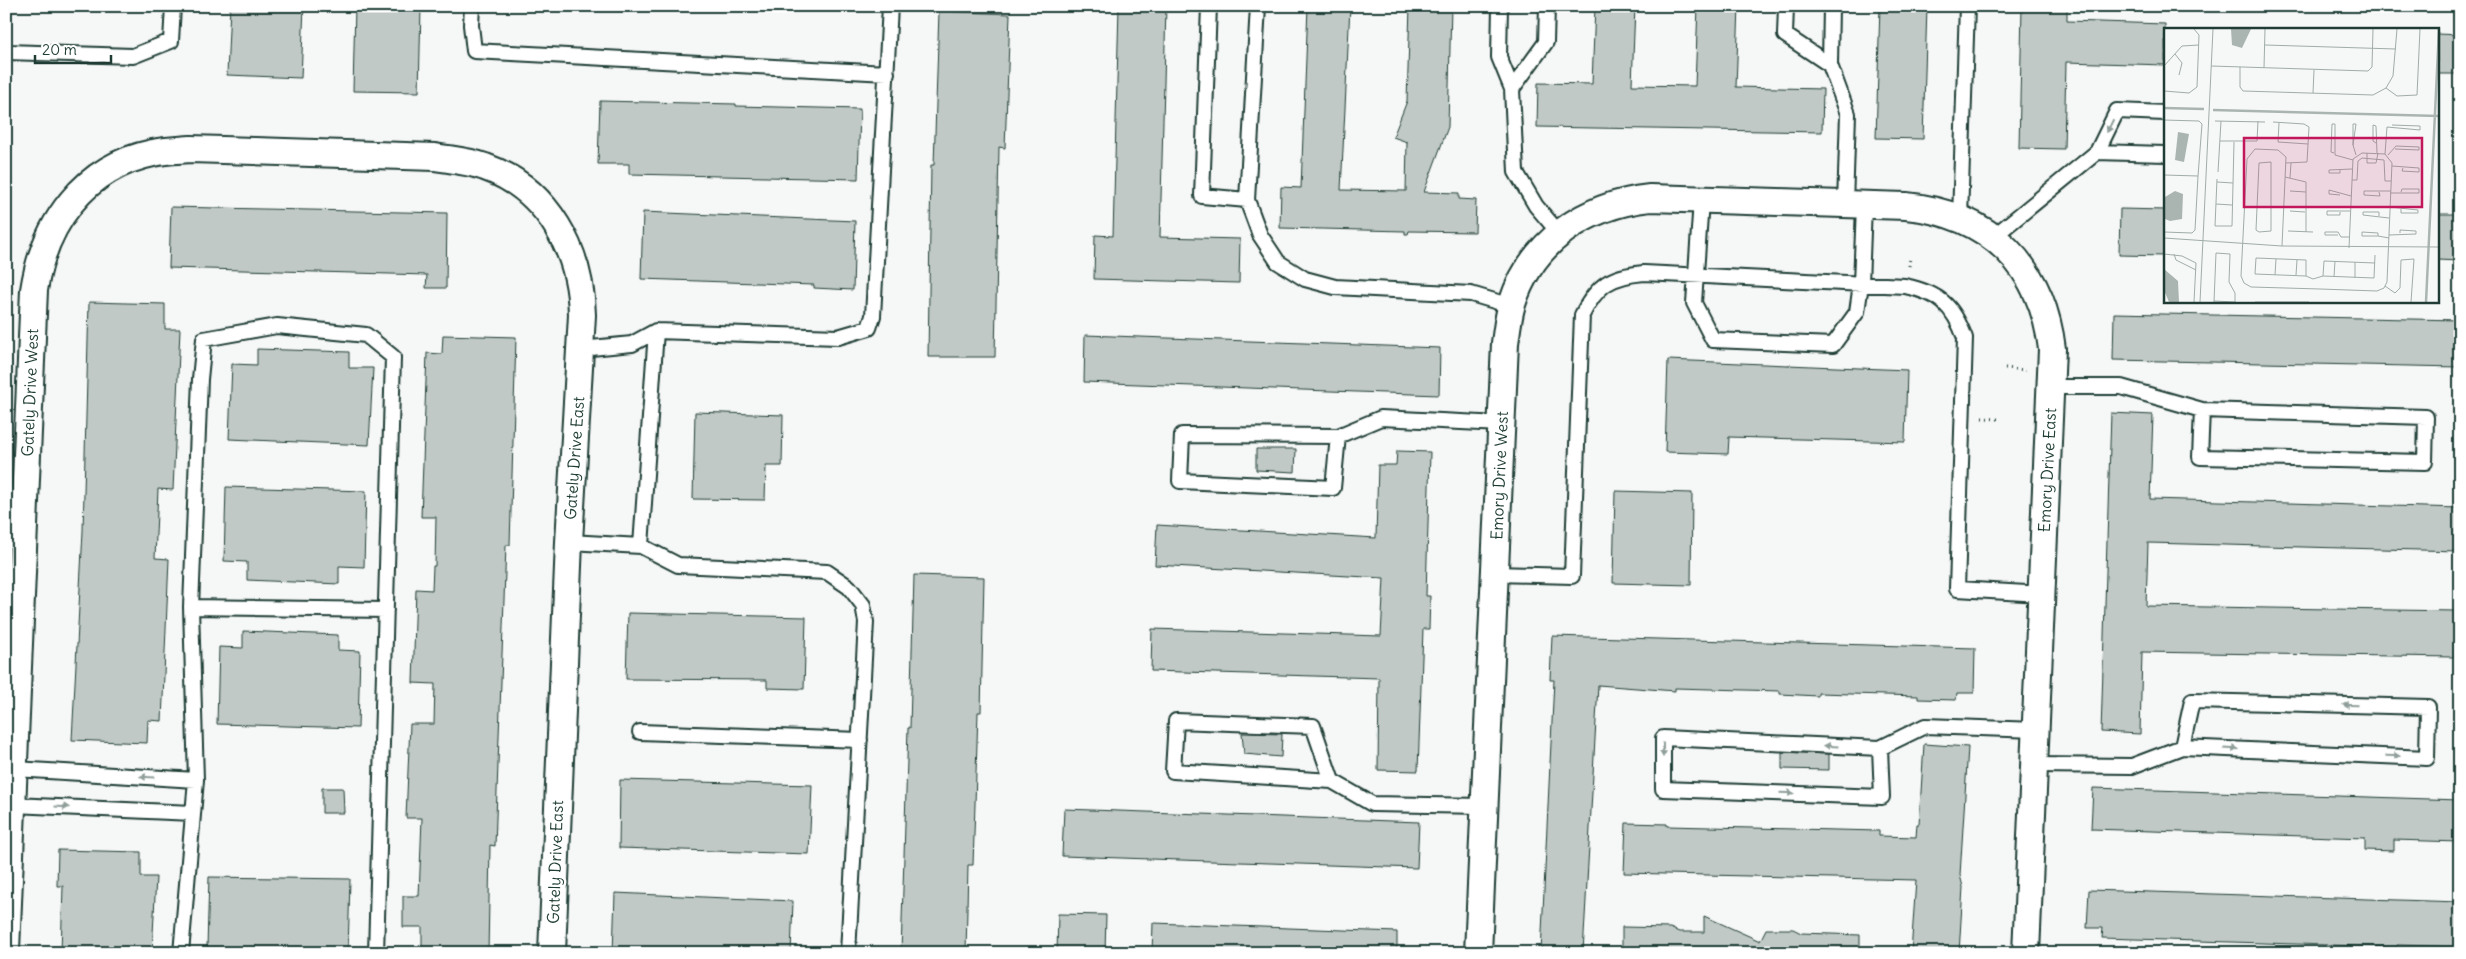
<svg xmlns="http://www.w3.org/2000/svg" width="2466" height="959" font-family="Delius,sans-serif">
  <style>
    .building { fill: #c0c9c6; stroke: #1f3d34 }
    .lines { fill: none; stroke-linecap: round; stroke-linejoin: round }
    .service-casing { stroke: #1f3d34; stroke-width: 18 }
    .minor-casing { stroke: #1f3d34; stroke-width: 30 }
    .path { stroke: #1f3d34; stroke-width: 3; stroke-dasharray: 1 4; stroke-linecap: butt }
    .service { stroke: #fff; stroke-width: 14 }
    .minor { stroke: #fff; stroke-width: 26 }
    .oneway { fill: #8f9e9a }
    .labels { text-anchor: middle; stroke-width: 4.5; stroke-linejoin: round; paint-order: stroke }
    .street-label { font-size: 16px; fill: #1f3d34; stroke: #fff }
    .inset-river { fill: none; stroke: #aab5b1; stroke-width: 2.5 }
    .inset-road { fill: none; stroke: #a0ada9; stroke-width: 1 }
    .view { fill: #c2185b; fill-opacity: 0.15; stroke: #c2185b; stroke-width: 2.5 }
    .inset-edge { fill: none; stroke: #1f3d34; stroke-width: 2.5 }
  </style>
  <rect width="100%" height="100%" fill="#f6f7f7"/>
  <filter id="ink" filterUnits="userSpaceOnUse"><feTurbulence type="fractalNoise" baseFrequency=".02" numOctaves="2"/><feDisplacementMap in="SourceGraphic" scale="10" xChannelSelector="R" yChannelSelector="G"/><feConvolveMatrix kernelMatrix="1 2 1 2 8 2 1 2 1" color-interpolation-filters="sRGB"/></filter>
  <g filter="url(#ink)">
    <path class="building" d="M 230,6 L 304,6 L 301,78 L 227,75 Z
      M 355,6 L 421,6 L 419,92 L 353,91 Z
      M 1119,6 L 1166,6 L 1160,237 L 1240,239 L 1239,283 L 1094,279 L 1095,235 L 1113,236 Z
      M 1308,6 L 1350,6 L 1341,190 L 1406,191 L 1407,142 L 1393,137 L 1407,101 L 1410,6 L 1451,6 L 1448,127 L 1424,192 L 1459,193 L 1459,199 L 1476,200 L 1475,232 L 1409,231 L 1408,234 L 1405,234 L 1405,231 L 1280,228 L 1281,187 L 1301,188 Z
      M 1595,6 L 1635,6 L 1632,85 L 1695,86 L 1698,6 L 1739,6 L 1736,87 L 1823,89 L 1822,132 L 1537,127 L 1538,83 L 1592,84 Z
      M 1880,6 L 1927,6 L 1923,139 L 1876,138 Z
      M 2022,6 L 2067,6 L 2067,21 L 2165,24 L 2165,65 L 2066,62 L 2064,149 L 2019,148 Z
      M 939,11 L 1010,14 L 1005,148 L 999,147 L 995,357 L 928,357 L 931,165 L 934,165 Z
      M 2437,34 L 2460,35 L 2460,74 L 2437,74 Z
      M 600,101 L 736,104 L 736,106 L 860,109 L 858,179 L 629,174 L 629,164 L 598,164 Z
      M 171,207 L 447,213 L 446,288 L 426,288 L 427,275 L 169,268 Z
      M 2120,209 L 2165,210 L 2165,256 L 2119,255 Z
      M 643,212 L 855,221 L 853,290 L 814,288 L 814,285 L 641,279 Z
      M 2437,214 L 2460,214 L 2460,261 L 2437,260 Z
      M 89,302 L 165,304 L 165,329 L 180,329 L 173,490 L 158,489 L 155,558 L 169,559 L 162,721 L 148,720 L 147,743 L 72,740 L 83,531 Z
      M 2114,313 L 2460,320 L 2460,367 L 2113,360 Z
      M 443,335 L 516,337 L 510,545 L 506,545 L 495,846 L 490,845 L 488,953 L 422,953 L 422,927 L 403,927 L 403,896 L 419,896 L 422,818 L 406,818 L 410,724 L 434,724 L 435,684 L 413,683 L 416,589 L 432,590 L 433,566 L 435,566 L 436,517 L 421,517 L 427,353 L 442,354 Z
      M 1085,335 L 1440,348 L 1439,395 L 1084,382 Z
      M 257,349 L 349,352 L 349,368 L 373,368 L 369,445 L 229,439 L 232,364 L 257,365 Z
      M 1668,360 L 1907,370 L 1905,442 L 1729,437 L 1728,454 L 1665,452 Z
      M 695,412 L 783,415 L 782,466 L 766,466 L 765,500 L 693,499 Z
      M 2111,413 L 2153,415 L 2150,499 L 2460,508 L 2459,551 L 2148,543 L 2146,606 L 2455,611 L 2454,657 L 2142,652 L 2140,734 L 2101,732 Z
      M 1256,449 L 1296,449 L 1295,472 L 1256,470 Z
      M 1397,451 L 1430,452 L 1426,596 L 1430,596 L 1429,629 L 1423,629 L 1418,771 L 1378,770 L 1379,678 L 1151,671 L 1152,629 L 1381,636 L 1384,578 L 1155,565 L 1157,525 L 1376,538 L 1378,465 L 1396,465 Z
      M 226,487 L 366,491 L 364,567 L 339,566 L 339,584 L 247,580 L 247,562 L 224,561 Z
      M 1615,491 L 1692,493 L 1691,585 L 1613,583 Z
      M 914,575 L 984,577 L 981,712 L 978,712 L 973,865 L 968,865 L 966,953 L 901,953 L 908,728 L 910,728 Z
      M 628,613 L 806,617 L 804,689 L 767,688 L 767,680 L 626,679 Z
      M 243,631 L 338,635 L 338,650 L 360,651 L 358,728 L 217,724 L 219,647 L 243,648 Z
      M 1552,636 L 1975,648 L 1974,693 L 1957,693 L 1956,700 L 1918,699 L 1918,696 L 1818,693 L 1818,696 L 1780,694 L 1780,691 L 1675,688 L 1675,691 L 1598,685 L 1583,953 L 1541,953 L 1554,680 L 1550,680 Z
      M 1242,733 L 1282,734 L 1281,757 L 1244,754 Z
      M 1924,744 L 1968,747 L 1960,875 L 1963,887 L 1959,953 L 1911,953 L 1916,880 L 1624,873 L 1626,823 L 1667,824 L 1667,826 L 1879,831 L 1879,836 L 1916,837 L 1917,824 L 1919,824 Z
      M 1782,752 L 1829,754 L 1829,770 L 1782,769 Z
      M 620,780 L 812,785 L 809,854 L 619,848 Z
      M 322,788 L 343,788 L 344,813 L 322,813 Z
      M 2093,788 L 2460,800 L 2460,842 L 2394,840 L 2394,851 L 2365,850 L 2365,838 L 2091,829 Z
      M 1064,809 L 1419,822 L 1417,868 L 1062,856 Z
      M 58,850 L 141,852 L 141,877 L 156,877 L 152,953 L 61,953 L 63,886 L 57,886 Z
      M 209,877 L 350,879 L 348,953 L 231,953 L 231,948 L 207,948 Z
      M 2089,890 L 2460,902 L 2460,947 L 2397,945 L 2397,947 L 2360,946 L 2102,938 L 2103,928 L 2087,928 Z
      M 615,893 L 793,901 L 791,953 L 613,953 Z
      M 1058,914 L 1106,915 L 1105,953 L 1057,953 Z
      M 1704,916 L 1760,941 L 1766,929 L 1793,929 L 1801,933 L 1860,935 L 1860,953 L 1622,953 L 1622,927 L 1670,928 L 1679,932 L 1704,932 Z
      M 1153,923 L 1397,932 L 1397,953 L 1152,953 Z"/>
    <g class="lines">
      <defs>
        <path id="service" d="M 472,6 L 471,25 L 474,51 L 887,73
          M 1209,6 L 1202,196 L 1247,200
          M 1258,6 L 1247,200 L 1260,235 L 1278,262 L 1305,279 L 1335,287 L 1471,294 L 1511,306
          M 1500,6 L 1499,57 L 1512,89 L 1516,172 L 1536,206 L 1559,233
          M 1786,6 L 1785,35 L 1830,65
          M 1831,6 L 1830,65 L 1848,114 L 1845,204
          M 6,52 L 133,56 L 171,41 L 173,6
          M 1512,89 L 1546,42 L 1547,6
          M 2097,152 L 2165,154
          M 1701,200 L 1694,303 L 1713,340 L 1833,345 L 1857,312 L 1861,284 L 1864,205
          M 1960,218 L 1967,6
          M 1993,237 L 2097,152 L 2117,111 L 2165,113
          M 581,349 L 632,344 L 656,331 L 838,337 L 869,328 L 873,316 L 890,6
          M 2051,387 L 2121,387 L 2202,410 L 2426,417 L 2425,462 L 2200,457 L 2202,410
          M 1338,436 L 1333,488 L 1180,481 L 1182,435 L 1338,436 L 1381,418 L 1501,424
          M 569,542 L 641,546 L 678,565 L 827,572 L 849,587 L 863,605 L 866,622 L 848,953
          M 641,546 L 656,331
          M 1494,574 L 1572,576 L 1582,315 C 1597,285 1610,276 1644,273 L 1905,286 C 1939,293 1953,305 1965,338 L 1957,589 L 2042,594
          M 191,607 L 386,610
          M 640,732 L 860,740
          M 1880,748 L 1882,797 L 1663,789 L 1663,738 L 1880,748 L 1925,726 L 2036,730
          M 2034,765 L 2132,766 L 2182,747 L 2427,758 L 2428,707 L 2192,701 L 2182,747
          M 15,769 L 196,780
          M 1332,781 L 1173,771 L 1176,721 L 1313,726 L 1332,781 L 1372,804 L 1484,806
          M 13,805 L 193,813
          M 181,953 L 196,780 L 191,607 L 200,379 L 204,339 L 277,326 L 366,335 L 393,357 L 376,953"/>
        <g id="minor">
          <path id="s1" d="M 6,950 L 34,290 C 44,224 84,167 153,153 C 165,150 179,150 191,149 L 435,157 C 452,160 469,161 485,167 C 548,189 581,252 582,315 L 569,542 L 552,953"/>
          <path id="s2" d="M 1478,953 L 1505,343 C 1507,330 1508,317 1512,304 C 1532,241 1586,205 1650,198 L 1906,206 C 1990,214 2042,266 2052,349 L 2026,953"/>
        </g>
      </defs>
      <use href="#service" class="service-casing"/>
      <use href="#minor" class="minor-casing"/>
      <path class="path" d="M 1909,266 L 1910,257
        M 2005,368 L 2026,370
        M 1982,418 L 1999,419"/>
      <use href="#service" class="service"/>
      <use href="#minor" class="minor"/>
    </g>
    <defs><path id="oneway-solid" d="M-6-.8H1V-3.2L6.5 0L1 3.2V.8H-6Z" transform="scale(1.25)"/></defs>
    <g class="oneway">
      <use href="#oneway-solid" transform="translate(2110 126) rotate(116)"/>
      <use href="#oneway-solid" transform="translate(2350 705) rotate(-179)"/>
      <use href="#oneway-solid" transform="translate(1831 746) rotate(-177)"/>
      <use href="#oneway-solid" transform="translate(2231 749) rotate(3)"/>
      <use href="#oneway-solid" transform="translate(1663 750) rotate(90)"/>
      <use href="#oneway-solid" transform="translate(2393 756) rotate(2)"/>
      <use href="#oneway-solid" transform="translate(147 777) rotate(-177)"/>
      <use href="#oneway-solid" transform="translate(1787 793) rotate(2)"/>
      <use href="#oneway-solid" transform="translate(62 807) rotate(3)"/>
    </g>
  </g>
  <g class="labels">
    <g class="street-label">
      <text dy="6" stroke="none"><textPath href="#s1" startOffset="558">Gately Drive West</textPath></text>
      <text transform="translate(574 458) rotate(-86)" y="6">Gately Drive East</text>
      <text transform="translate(2047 470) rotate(-87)" y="6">Emory Drive East</text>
      <text dy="6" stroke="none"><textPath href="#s2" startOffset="478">Emory Drive West</textPath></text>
      <text transform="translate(555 862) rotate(-88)" y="6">Gately Drive East</text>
    </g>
  </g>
  <g transform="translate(2164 28)">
    <rect width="275" height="275" fill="#f6f7f7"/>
    <path d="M 67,1 L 87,1 L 78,20 L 68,17 ZM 14,104 L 25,106 L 20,134 L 11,132 ZM 11,163 L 19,166 L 18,191 L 6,193 L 1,191 L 1,169 ZM 0,241 L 14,253 L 15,274 L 5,274 L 0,262 Z" fill="#aab5b1"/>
    <path class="inset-river" d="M 0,80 L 40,81M 49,82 L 275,88M 262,274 L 275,1"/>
    <path class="inset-road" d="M 101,17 L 232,21M 11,26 L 18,35 L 15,47M 0,38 L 18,18 L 35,17M 47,38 L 204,43 L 208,39 L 209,1M 76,39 L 76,59 L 79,63 L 209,67 L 222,60 L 229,48 L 233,1M 100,40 L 101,1M 222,60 L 233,68 L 253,67 L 256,1M 0,63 L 25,65 L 33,59 L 35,7 L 30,1M 149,65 L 150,42M 0,92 L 35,93 L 38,96 L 34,148 L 0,147M 51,93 L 101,94M 109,94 L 140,96 L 145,99 L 143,134 L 122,135M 115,95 L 114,114 L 144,116M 56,113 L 93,113 L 94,93M 212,115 L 209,113 L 209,97 L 212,98 L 213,125M 189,117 L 189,96 L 192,96 L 189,117 L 192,127M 170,125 L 167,124 L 168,96 L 171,96 L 171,127 L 189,132M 203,125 L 203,135 L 212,135 L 214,125M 221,126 L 223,99 L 256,102 L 256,98 L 228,97M 224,127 L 232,118 L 255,119 L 255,122 L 231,121M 107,134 L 107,203 L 95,204 L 92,202 L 95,135 ZM 228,138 L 255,140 L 255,144 L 238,143 L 239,140M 176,142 L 176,145 L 165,145 L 165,142 L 188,141M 54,144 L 57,93M 121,149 L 142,154 L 142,204M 126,150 L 127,135M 53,151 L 51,198 L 68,198 L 70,114M 188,152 L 193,152 L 194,133 L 198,130 L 220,132 L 221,153 L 227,153M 53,154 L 69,155M 126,163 L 142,164M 215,164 L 216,168 L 200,167 L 200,163 L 227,163M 226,165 L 255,165 L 255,161 L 238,161 L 237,164M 176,167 L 165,166 L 165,162 L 187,168M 52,176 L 68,177M 226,179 L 254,182 L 254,185 L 237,185 L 237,181M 126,183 L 141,184M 176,184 L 176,187 L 163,187 L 163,183 L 186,183M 215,188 L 215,184 L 199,184 L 199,187 L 225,190M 124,203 L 149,204M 0,204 L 28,205 L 31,202 L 34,148M 174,207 L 161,207 L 161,204 L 174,204 L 177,209 L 185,209M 225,207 L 252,206 L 252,203 L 236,202 L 236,205M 214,208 L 198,208 L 198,204 L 214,205 L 214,208 L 225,210M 0,210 L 118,218 L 275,219M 118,218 L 122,129 L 114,122 L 91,121 L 83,131 L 77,248 L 80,255 L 87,259 L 156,261 L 213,263 L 220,260M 185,220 L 189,131 L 198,125 L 221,126 L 228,135 L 223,254 L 220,260M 0,226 L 18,228 L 32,235 L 30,274M 10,226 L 12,232 L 32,242M 111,247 L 112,231M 132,247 L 133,232M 142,248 L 142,232 L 92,230 L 91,246 L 142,248 L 149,251 L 159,248 L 210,250 L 211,227M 159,248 L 160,233 L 211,235M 170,249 L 171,233M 191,250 L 191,234M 221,258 L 231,265 L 236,260 L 237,232 L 250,231 L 247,274M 50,273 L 71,274M 36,274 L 49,1M 50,274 L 52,225 L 66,226 L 65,254 L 71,265 L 71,274M 91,274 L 145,274"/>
    <path class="view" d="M 80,110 L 258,110 L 258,179 L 80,179 Z"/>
    <rect width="275" height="275" class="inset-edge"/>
  </g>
  <rect width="2466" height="959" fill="none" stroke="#fff" stroke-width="25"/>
  <rect x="12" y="12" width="2441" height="934" fill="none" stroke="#1f3d34" stroke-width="2" filter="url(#ink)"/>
  <path d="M35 55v8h76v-8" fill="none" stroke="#1f3d34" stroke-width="2.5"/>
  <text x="42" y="55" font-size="15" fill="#1f3d34" stroke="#ffffff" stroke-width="4" paint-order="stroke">20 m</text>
</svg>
